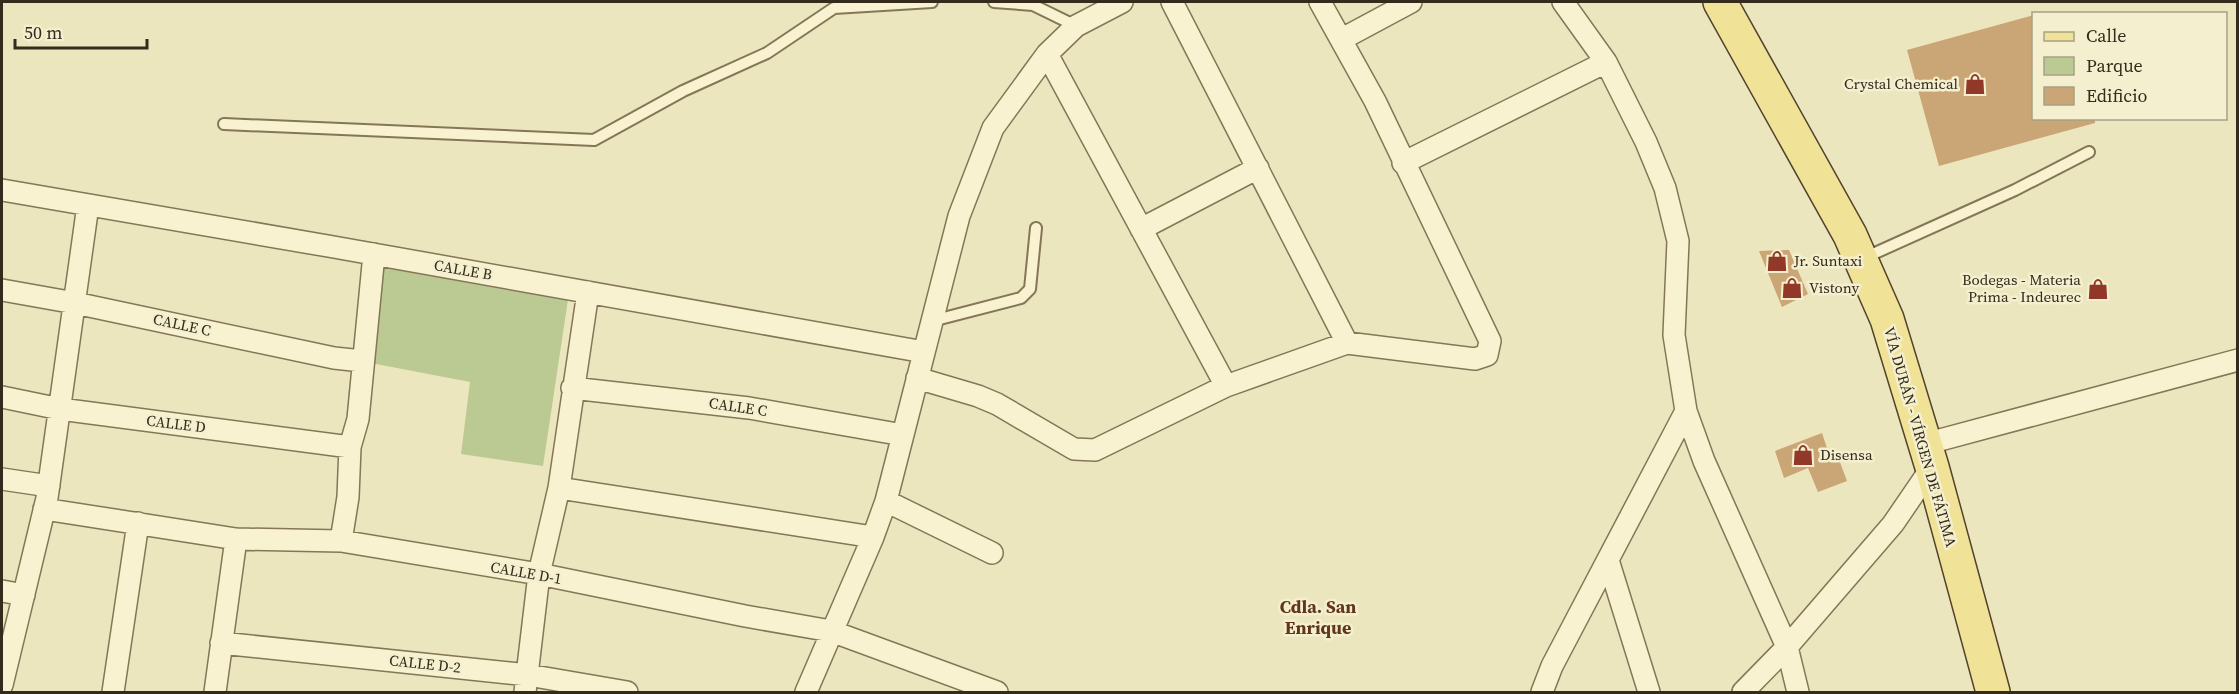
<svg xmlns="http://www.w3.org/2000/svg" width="2239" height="694" font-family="'Source Serif 4',serif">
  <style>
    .green { fill: #bbca93 }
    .building { fill: #caa575 }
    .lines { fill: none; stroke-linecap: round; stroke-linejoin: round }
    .service-casing { stroke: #847657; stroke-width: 14 }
    .minor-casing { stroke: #847657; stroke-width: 24 }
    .primary-casing { stroke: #52432c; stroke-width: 36 }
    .service { stroke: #f8f2d1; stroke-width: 10 }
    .minor { stroke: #f8f2d1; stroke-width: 21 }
    .primary { stroke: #f0e296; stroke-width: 33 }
    .labels { text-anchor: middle; stroke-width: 5; stroke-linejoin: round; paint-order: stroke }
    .poi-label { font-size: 15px; fill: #342b1c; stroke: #f4efce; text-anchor: start }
    .street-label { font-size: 15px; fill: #342b1c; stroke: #f4efce }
    .quarter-label { font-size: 18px; font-weight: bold; fill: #60351c; stroke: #f4efce }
  </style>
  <rect width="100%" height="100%" fill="#ece6be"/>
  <path class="green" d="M 384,261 L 569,293 L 543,466 L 461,454 L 470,382 L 371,363 Z"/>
  <path class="building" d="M 2034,15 L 2034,118 L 2095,118 L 2095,123 L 1939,166 L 1907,50 Z
    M 1789,250 L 1808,294 L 1782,307 L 1759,251 Z
    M 1822,433 L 1831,460 L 1838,457 L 1847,481 L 1818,492 L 1808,468 L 1784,478 L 1775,451 Z"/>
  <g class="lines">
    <defs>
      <path id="service" d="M 994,2 L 1033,5 L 1076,26
        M 224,124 L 594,140 L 683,91 L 767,53 L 834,8 L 932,2
        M 1864,258 L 2015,190 L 2089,152
        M 932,321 L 1021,298 L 1030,289 L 1036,228"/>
      <path id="minor" d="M 1172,2 L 1347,343
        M 1342,39 L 1411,2
        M 1047,54 L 1226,386
        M 1403,163 L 1606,62
        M 2,190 L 328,246 L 924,352
        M 1141,229 L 1258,168
        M 2,290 L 75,303 L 334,358 L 362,361
        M 917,378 L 978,396 L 997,404 L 1074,449 L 1095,450 L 1226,386 L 1347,343 L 1475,359 L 1487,355 L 1490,341 L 1375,101 L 1320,2
        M 572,388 L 749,408 L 903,435
        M 2,397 L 60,409 L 350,447
        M 1686,411 L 1704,461 L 1787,647 L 1798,692
        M 1925,444 L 2238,360
        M 2,479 L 49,486
        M 559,488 L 873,537
        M 886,501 L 992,553
        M 44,509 L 236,539 L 341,541 L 539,574 L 745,616 L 831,631 L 997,692
        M 341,541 L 348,497 L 350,447 L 358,419 L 374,254
        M 1608,560 L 1649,692
        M 2,591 L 24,595
        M 221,643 L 528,675 L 627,692
        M 2,685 L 47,498 L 88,205
        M 113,692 L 138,523
        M 215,692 L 236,539
        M 525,692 L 539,574 L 559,488 L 588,292
        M 806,692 L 873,537 L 886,501 L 959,216 L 993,128 L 1047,54 L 1076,26 L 1122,2
        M 1542,692 L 1552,666 L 1686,411 L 1674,335 L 1678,241 L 1665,188 L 1646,142 L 1606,62 L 1563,2
        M 1743,692 L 1787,647 L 1893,524 L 1932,467"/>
      <path id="primary" d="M 1720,2 L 1850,235 L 1887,319 L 1932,467 L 1993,692"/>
    </defs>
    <use href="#service" class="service-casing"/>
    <use href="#minor" class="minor-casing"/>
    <use href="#primary" class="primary-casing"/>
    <use href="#service" class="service"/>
    <use href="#minor" class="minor"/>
    <use href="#primary" class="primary"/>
  </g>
  <defs>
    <symbol id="shop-bare" viewBox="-9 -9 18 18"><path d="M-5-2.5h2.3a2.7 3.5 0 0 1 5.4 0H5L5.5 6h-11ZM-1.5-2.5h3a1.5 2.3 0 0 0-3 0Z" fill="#923829" stroke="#f4efce" stroke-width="2.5" paint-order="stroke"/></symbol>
  </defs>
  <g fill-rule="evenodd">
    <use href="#shop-bare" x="1960" y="69" width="30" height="30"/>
    <use href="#shop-bare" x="1762" y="246" width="30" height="30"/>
    <use href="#shop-bare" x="1777" y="273" width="30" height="30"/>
    <use href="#shop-bare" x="2083" y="274" width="30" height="30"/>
    <use href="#shop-bare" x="1788" y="440" width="30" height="30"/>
  </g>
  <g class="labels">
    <g class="poi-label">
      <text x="1958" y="89" text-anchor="end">Crystal Chemical</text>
      <text x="1794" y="266">Jr. Suntaxi</text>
      <text x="2081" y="285" text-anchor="end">Bodegas - Materia<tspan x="2081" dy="17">Prima - Indeurec</tspan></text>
      <text x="1809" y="293">Vistony</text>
      <text x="1820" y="460">Disensa</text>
    </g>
    <g class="street-label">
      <text transform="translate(463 270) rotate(10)" y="5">CALLE B</text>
      <text transform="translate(182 325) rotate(12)" y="5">CALLE C</text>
      <text transform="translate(738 407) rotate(8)" y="5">CALLE C</text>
      <text transform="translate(176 424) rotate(7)" y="5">CALLE D</text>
      <text transform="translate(1920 437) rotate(74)" y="5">VÍA DURÁN - VÍRGEN DE FÁTIMA</text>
      <text transform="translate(526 573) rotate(10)" y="5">CALLE D-1</text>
      <text transform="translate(425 664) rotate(6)" y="5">CALLE D-2</text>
    </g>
    <g class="quarter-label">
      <text x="1318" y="613">Cdla. San<tspan x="1318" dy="21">Enrique</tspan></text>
    </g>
  </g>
  <rect width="2239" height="694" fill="none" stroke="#342b1c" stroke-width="6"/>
  <rect x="2032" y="12" width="195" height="108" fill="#f4efce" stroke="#a7a187" stroke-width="1.5"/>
  <rect x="2044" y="32" width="30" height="9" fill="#f0e296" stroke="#a7a187" stroke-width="1.5"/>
  <text x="2086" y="42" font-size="18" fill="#342b1c">Calle</text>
  <rect x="2044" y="57" width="30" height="18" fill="#bbca93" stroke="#a7a187" stroke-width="1.5"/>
  <text x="2086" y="72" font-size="18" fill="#342b1c">Parque</text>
  <rect x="2044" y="87" width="30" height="18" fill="#caa575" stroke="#a7a187" stroke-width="1.5"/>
  <text x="2086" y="102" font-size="18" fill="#342b1c">Edificio</text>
  <path d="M15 39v9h132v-9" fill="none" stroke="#342b1c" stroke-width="3"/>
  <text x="24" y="39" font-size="18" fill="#342b1c" stroke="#f4efce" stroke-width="4.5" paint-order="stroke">50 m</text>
</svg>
